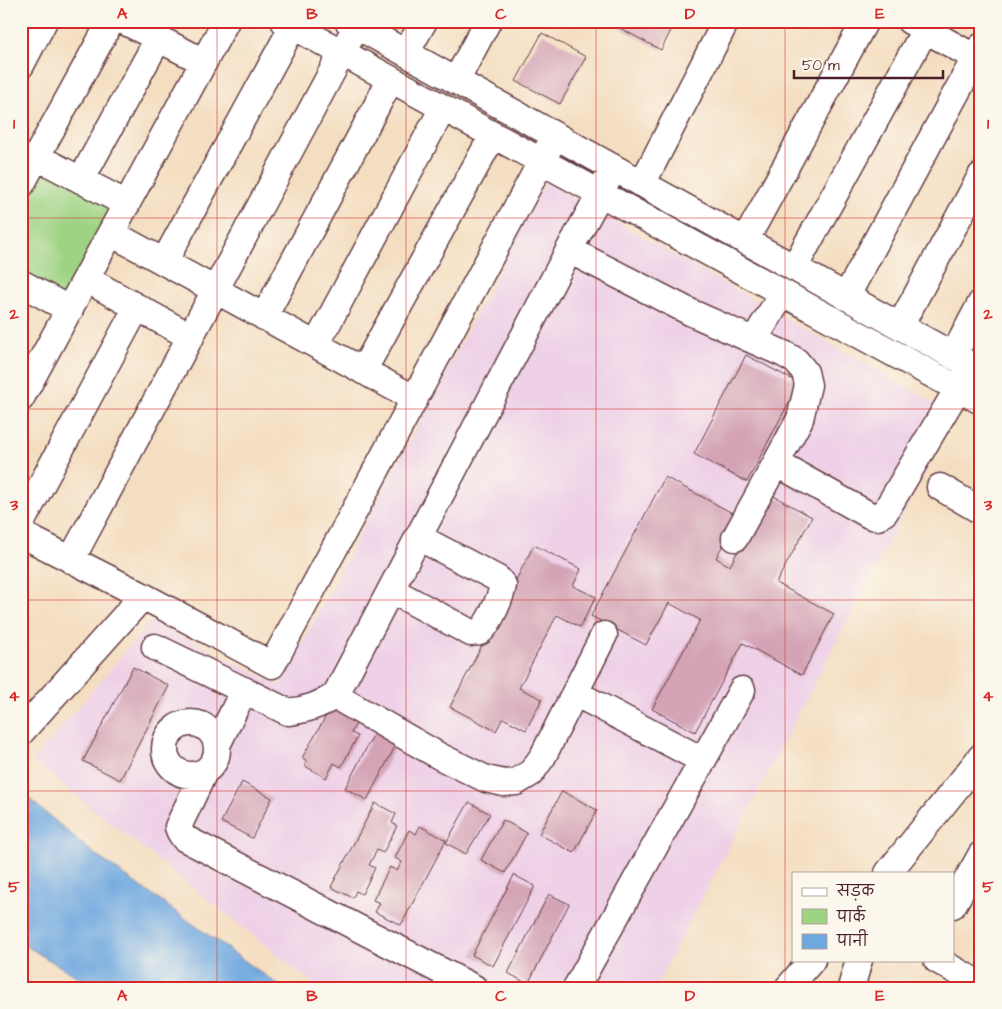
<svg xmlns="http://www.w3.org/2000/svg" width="1002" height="1009" font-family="'Architects Daughter','Playpen Sans Deva',sans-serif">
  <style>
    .built { fill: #eed0e7 }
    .green { fill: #9ed383; stroke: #747957 }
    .water { fill: #6fa8df; stroke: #5c6485 }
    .building { fill: #d4a4b6 }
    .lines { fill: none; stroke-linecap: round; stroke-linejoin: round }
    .minor-casing { stroke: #643c42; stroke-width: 29 }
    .minor { stroke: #fff; stroke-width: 26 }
    .grid { fill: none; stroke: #d62828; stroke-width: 1; stroke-opacity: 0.55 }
    .neatline { fill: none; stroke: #d62828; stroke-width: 2 }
    .grid-label { font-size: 16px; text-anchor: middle; font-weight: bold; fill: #d62828 }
  </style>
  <rect width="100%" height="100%" fill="#fbf7ec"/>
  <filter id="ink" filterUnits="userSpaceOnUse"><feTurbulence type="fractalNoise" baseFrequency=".02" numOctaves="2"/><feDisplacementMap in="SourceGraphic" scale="10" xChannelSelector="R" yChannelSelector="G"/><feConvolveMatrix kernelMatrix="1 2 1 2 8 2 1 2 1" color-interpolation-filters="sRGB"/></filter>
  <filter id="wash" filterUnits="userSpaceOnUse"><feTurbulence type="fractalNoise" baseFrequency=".0096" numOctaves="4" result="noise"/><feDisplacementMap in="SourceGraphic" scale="20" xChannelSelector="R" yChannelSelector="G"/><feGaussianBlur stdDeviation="1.12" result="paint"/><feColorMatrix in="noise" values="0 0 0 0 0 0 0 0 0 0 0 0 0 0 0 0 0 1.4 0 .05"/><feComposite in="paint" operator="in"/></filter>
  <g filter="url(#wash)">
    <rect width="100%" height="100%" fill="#f4dec1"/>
    <path class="built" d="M 546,182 L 955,415 L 655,988 L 319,988 L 33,761 L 151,621 L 280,685 Z"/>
    <path class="green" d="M 39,163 L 120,207 L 67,306 L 21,281 L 21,197 Z"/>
    <path class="water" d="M 21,792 L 93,853 L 283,988 L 96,988 L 21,943 Z"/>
    <g id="blocks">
      <path class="building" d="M 619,21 L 676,21 L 661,50 L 616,26 Z
        M 542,33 L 586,57 L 560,104 L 516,81 Z
        M 746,355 L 799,383 L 747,482 L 694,454 Z
        M 665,477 L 738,516 L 716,558 L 730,566 L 768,493 L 812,517 L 776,583 L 834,614 L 802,675 L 743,643 L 695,732 L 652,709 L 700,620 L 669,603 L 646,645 L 591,616 Z
        M 534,545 L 581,569 L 573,586 L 596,597 L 580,627 L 557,615 L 519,688 L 542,699 L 526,730 L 503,718 L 496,731 L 450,707 Z
        M 133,667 L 169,686 L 120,780 L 83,761 Z
        M 333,704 L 359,719 L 351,733 L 358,736 L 341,767 L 334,763 L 326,778 L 305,766 L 307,761 L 302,758 Z
        M 376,730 L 398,741 L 367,800 L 345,788 Z
        M 242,782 L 272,798 L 252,838 L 221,822 Z
        M 562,791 L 597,810 L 574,853 L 539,834 Z
        M 469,802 L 490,814 L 466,854 L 446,843 Z
        M 375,803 L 396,814 L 392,823 L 397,826 L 383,853 L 377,850 L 369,865 L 375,868 L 362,894 L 356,891 L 353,898 L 331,887 Z
        M 503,820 L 527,833 L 505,873 L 481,860 Z
        M 420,826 L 446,840 L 401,925 L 375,912 L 380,903 L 373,900 L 390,867 L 397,871 L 402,862 L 395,858 L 409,830 L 416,834 Z
        M 514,875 L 535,886 L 493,966 L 472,955 Z
        M 549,894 L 569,904 L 528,984 L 508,973 Z"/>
    </g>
  </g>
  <g filter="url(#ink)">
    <use href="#blocks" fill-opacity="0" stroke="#643c42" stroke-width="1"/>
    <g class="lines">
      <defs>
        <path id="minor" d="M 124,21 L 204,62
          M 284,21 L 981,401
          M 348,21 L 981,371
          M 910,21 L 981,61
          M 406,53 L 424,21
          M 21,65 L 44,21
          M 456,81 L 488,21
          M 37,157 L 127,204
          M 81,180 L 158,39
          M 642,184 L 726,21
          M 21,185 L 111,21
          M 111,233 L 415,399
          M 745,241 L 865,21
          M 569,250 L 692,313 L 784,354 L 796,361 L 805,372 L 808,385 L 800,419 L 735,538
          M 164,262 L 293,26
          M 794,268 L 925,30
          M 86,279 L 191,337
          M 21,283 L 70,310
          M 846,297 L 981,47
          M 264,317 L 391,79
          M 900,326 L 981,176
          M 754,340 L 783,293
          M 316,345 L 443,108
          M 953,356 L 981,303
          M 363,371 L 493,135
          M 21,398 L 226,21
          M 776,463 L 871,516 L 878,517 L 885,512 L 967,373
          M 940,487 L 981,511
          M 21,523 L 137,307
          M 21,534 L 143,596 L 272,665 L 555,136
          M 71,560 L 350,38
          M 391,590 L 471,633 C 474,632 477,633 479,632 C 488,628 502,594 503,585 L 498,579 L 418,537
          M 155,647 L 288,712 C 307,710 319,705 335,696 L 569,250 L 614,168
          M 575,693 L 702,760
          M 335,696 L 441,757 L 486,779 L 504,783 L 516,782 L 531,773 L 543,756 L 604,635
          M165 749a26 26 0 1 1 52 0a26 26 0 1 1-52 0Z
          M 21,732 L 143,596
          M 217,745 L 244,690
          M 204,772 L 178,827 L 180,832 L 184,838 L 474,988
          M 888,873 L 981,757
          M 953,905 L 981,855
          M 937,960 L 981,985
          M 576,988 L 742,690
          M 788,988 L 812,960
          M 851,988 L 859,960"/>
      </defs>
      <use href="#minor" class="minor-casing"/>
      <use href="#minor" class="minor"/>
    </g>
  </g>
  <path class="grid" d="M 217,21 L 217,988M 406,21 L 406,988M 596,21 L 596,988M 785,21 L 785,988M 21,218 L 981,218M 21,409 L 981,409M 21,600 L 981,600M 21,791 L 981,791"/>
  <rect width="1002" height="1009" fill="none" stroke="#fbf7ec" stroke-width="55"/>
  <rect x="792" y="872" width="162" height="90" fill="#fbf7ec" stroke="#b4a19f"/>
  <rect x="802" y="888" width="25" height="8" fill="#ffffff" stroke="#b4a19f"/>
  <text x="837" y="896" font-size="15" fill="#4a1f2b">सड़क</text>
  <rect x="802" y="909" width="25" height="15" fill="#9ed383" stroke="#b4a19f"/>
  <text x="837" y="922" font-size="15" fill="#4a1f2b">पार्क</text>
  <rect x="802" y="934" width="25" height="15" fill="#6fa8df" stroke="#b4a19f"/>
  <text x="837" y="946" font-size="15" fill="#4a1f2b">पानी</text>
  <path d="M794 70v8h149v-8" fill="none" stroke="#4a1f2b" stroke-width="2.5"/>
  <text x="802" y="70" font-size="15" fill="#4a1f2b" stroke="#fbf7ec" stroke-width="4" paint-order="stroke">50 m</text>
  <rect x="28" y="28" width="946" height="954" class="neatline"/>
  <g class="grid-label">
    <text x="122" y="19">A</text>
    <text x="312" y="19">B</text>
    <text x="501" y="19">C</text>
    <text x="690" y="19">D</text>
    <text x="880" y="19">E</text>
    <text x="14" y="129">1</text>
    <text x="988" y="129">1</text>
    <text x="14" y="319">2</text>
    <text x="988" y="319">2</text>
    <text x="14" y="510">3</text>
    <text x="988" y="510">3</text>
    <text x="14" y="701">4</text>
    <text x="988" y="701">4</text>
    <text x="14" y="892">5</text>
    <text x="988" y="892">5</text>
    <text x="122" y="1001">A</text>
    <text x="312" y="1001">B</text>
    <text x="501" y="1001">C</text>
    <text x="690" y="1001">D</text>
    <text x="880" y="1001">E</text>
  </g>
</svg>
